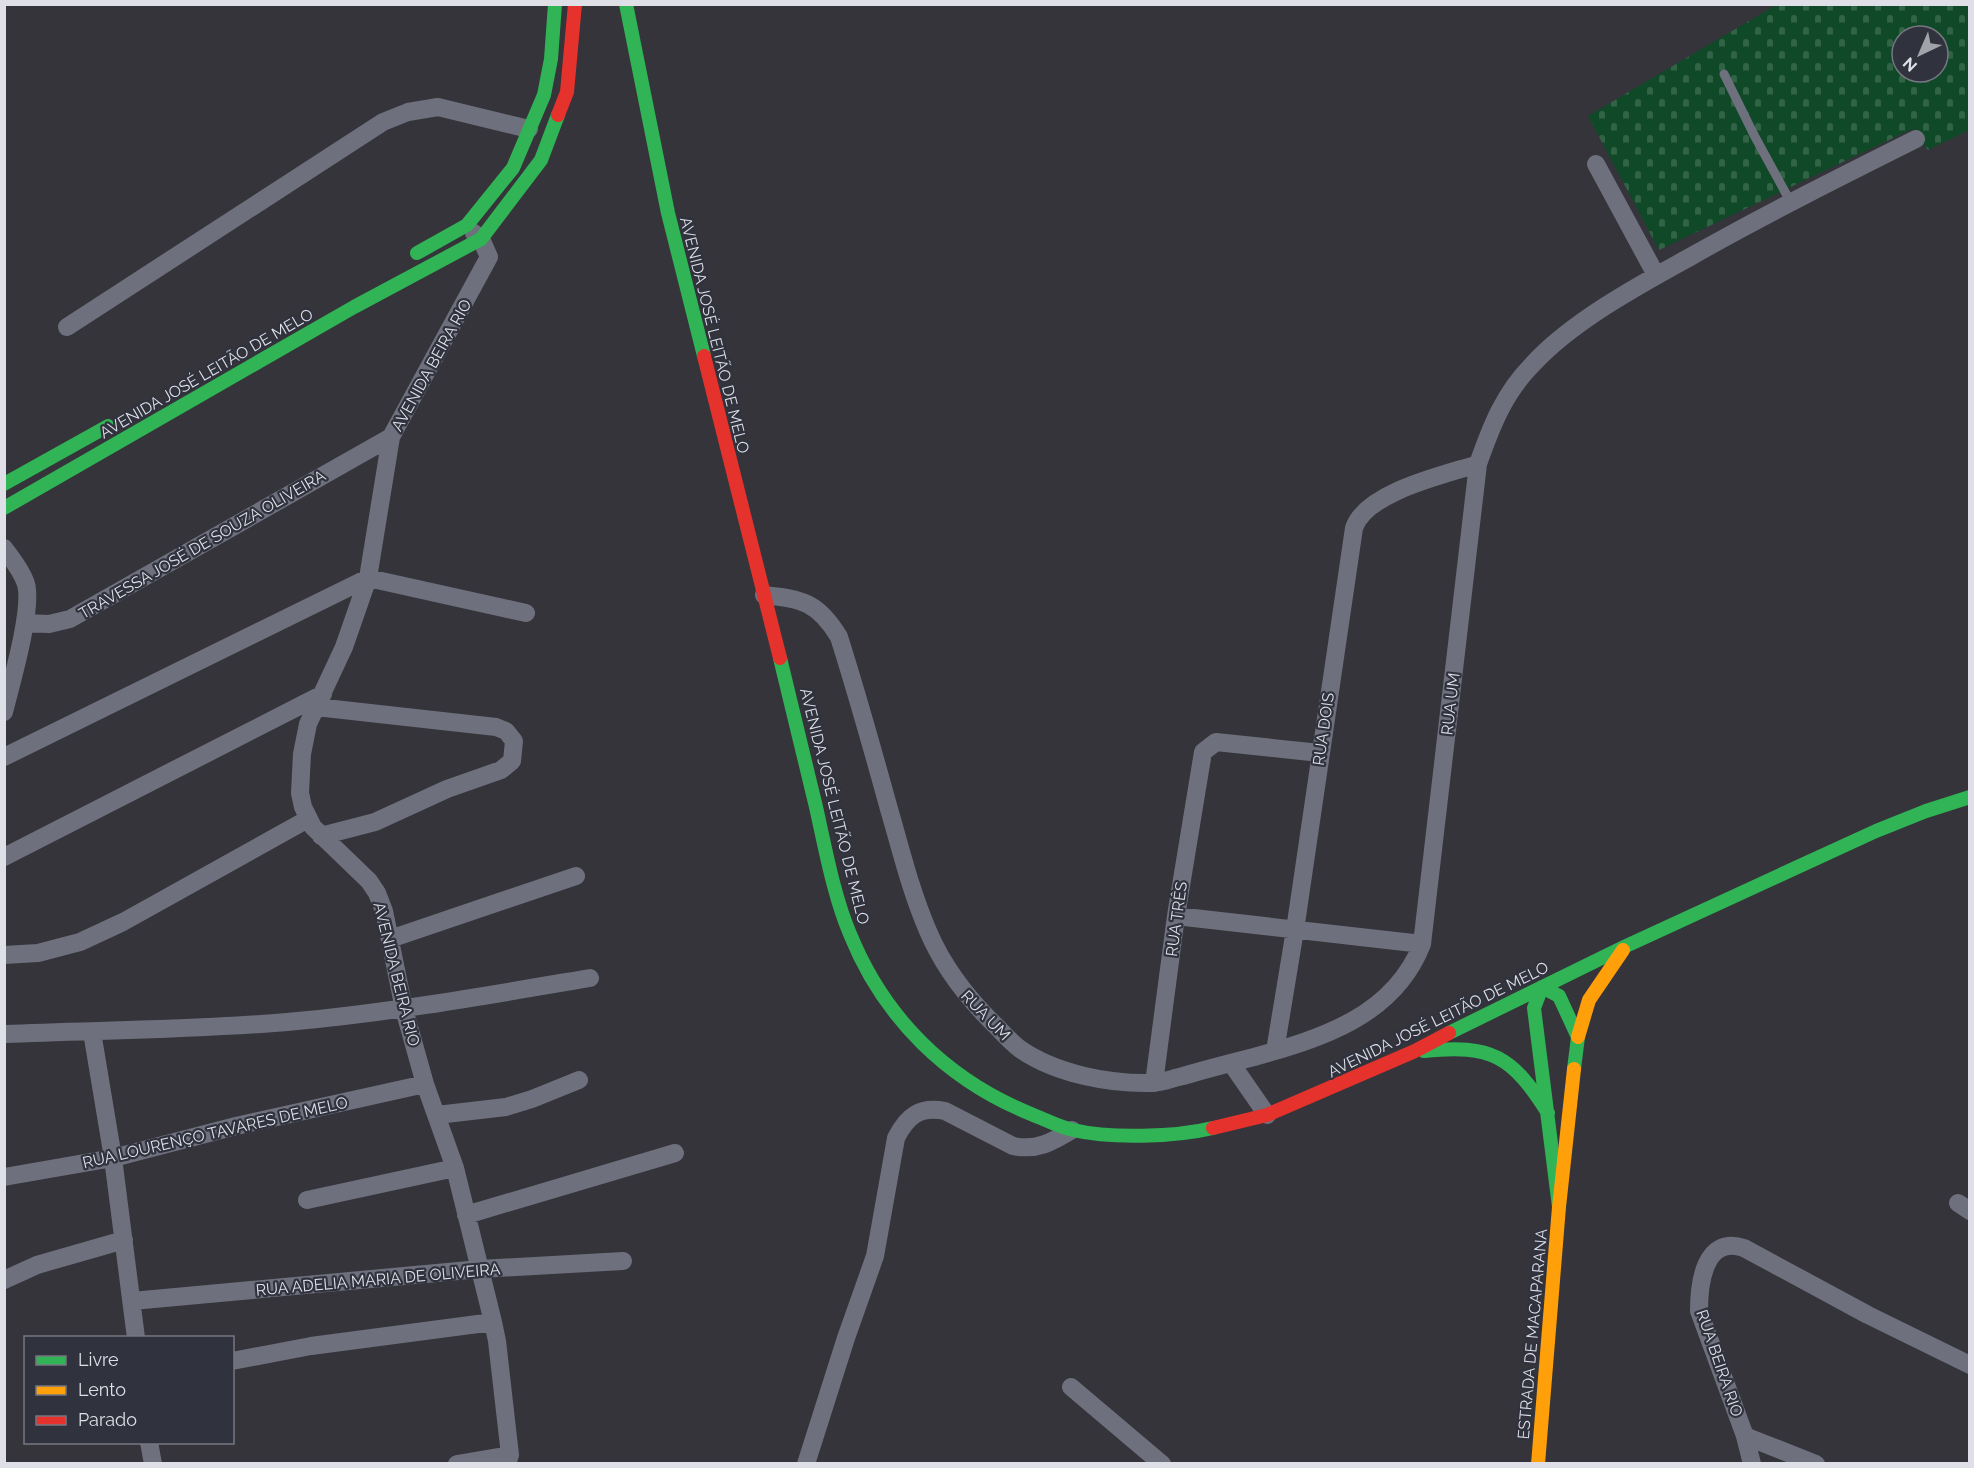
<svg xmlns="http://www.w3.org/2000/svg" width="1974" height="1468" font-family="Raleway,sans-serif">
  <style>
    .cemetery { fill: url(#cemetery-stones); fill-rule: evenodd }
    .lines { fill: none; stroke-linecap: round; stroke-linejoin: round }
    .lane { stroke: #6e707d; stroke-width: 9 }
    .street { stroke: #6e707d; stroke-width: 18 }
    .fast { stroke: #30b455; stroke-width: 14 }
    .slow { stroke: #ff9f0a; stroke-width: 14 }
    .jam { stroke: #e5322d; stroke-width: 14 }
    .labels { text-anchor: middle; stroke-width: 4.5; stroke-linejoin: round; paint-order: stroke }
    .street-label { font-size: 16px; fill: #dedfe7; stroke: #30323e }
  </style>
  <defs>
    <pattern id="cemetery-stones" width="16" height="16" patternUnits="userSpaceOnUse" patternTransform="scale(1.5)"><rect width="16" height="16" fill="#0f4927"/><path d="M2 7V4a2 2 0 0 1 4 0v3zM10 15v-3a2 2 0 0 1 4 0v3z" fill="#326346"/></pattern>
  </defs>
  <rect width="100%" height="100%" fill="#34343a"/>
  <path class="cemetery" d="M 1776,5 L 1969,5 L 1969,130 L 1928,150 L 1912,129 L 1659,250 L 1588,116 ZM 1902,36 L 1938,36 L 1938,72 L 1902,72 Z"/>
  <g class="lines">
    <path class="lane" d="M 1724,74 L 1754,135 L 1790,201"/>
    <path class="street" d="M 1596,164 L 1656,275
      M 474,233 L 481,239 L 489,257 L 391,437 L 368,578 L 344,647 L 308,724 L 302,754 L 300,793 L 303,807 L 313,827 L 369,881 L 377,893 L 384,911 L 404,1009 L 425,1084 L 455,1168 L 493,1322 L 497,1341 L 510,1455 L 507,1464
      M 67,327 L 383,122 L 408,112 L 438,107 L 529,129
      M 4,548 C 12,559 22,571 26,584 C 33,609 11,684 4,712
      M 764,595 C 802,599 818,602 839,637 C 857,694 873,751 889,809 C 901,850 911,892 928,931 C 944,969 968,999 997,1027 C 1004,1034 1012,1043 1020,1049 C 1056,1074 1109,1084 1152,1083 C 1162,1083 1173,1078 1183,1076 C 1207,1069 1230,1063 1254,1057 C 1322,1038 1394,1016 1422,944 L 1478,464
      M 25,623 L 49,624 L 70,619 L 391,437
      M 316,707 L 496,727 L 506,731 L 514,741 L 512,761 L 501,770 L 447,789 L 375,822 L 321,836
      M 4,757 L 368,578 L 526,613
      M 4,857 L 323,694
      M 1176,916 L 1422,944
      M 390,939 L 576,876
      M 4,955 L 38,953 L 80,942 L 123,922 L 308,819
      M 92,1032 L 113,1158 L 136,1338
      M 4,1034 C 99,1030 193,1030 287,1022 C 389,1013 490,995 590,978
      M 1275,1051 L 1295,930 L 1354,528 C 1366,492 1444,475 1478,464 C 1491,427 1504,393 1532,365 C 1571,322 1639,285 1690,257 C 1764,215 1840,177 1916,139
      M 1231,1063 L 1267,1115
      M 1154,1083 L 1176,916 L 1203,752 L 1216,742 L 1320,753
      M 437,1115 L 506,1107 L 532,1099 L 579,1080
      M 4,1177 L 113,1158 L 236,1126 L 425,1084
      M 307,1200 L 455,1168
      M 1958,1203 L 1970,1211
      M 466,1215 L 675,1153
      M 4,1280 L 37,1265 L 124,1240
      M 132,1301 L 480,1269 L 623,1261
      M 232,1361 L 311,1346 L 493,1322
      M 1071,1387 L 1162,1464
      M 1745,1436 L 1816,1464
      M 149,1442 L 153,1464
      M 457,1464 L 510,1455
      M 806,1464 L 846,1338 L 875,1256 L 896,1138 C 907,1116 920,1106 945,1111 L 1013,1146 C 1037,1151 1052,1142 1072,1130
      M 1752,1464 L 1745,1436 L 1699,1311 C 1699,1284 1704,1235 1744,1248 L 1868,1315 L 1970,1365"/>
    <path class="fast" d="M 626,4 L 668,213 L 704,356
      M 417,253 L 467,225 L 513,168 L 544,95 L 551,59 L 555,4
      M 4,484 L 108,426
      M 4,508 L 354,307 L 481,239 L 541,160 L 558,115
      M 780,658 C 792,707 804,757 816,807 C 825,847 834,897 850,934 C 884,1018 947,1080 1031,1114 C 1044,1119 1059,1127 1073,1130 C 1111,1139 1175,1137 1213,1128
      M 1449,1033 L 1626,946 L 1876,831 L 1926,811 L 1970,797
      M 1424,1051 C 1492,1044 1512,1056 1548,1113
      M 1559,1207 L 1534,1008 L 1542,987 L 1559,996 L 1578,1037 L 1574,1069"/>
    <path class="slow" d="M 1578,1037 L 1589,1000 L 1623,950
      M 1538,1464 L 1559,1207 L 1574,1069"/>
    <path class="jam" d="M 558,115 L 567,92 L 575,4
      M 704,356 L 780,658
      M 1213,1128 L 1267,1115 L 1415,1051 L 1449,1033"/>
  </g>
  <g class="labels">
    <g class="street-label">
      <text transform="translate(715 335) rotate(76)" y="6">AVENIDA JOSÉ LEITÃO DE MELO</text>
      <text transform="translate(431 365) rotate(-61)" y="6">AVENIDA BEIRA RIO</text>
      <text transform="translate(206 373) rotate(-30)" y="6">AVENIDA JOSÉ LEITÃO DE MELO</text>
      <text transform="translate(202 544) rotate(-30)" y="6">TRAVESSA JOSÉ DE SOUZA OLIVEIRA</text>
      <text transform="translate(1450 704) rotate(-83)" y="6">RUA UM</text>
      <text transform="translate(1323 729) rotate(-82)" y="6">RUA DOIS</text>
      <text transform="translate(835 806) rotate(76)" y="6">AVENIDA JOSÉ LEITÃO DE MELO</text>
      <text transform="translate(1176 919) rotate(-82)" y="6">RUA TRÊS</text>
      <text transform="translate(397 974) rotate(76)" y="6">AVENIDA BEIRA RIO</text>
      <text transform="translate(986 1015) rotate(46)" y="6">RUA UM</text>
      <text transform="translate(1438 1019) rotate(-26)" y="6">AVENIDA JOSÉ LEITÃO DE MELO</text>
      <text transform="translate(215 1132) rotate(-13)" y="6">RUA LOURENÇO TAVARES DE MELO</text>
      <text transform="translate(378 1279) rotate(-5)" y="6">RUA ADELIA MARIA DE OLIVEIRA</text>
      <text transform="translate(1532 1334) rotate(-85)" y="6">ESTRADA DE MACAPARANA</text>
      <text transform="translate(1720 1363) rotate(71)" y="6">RUA BEIRA RIO</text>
    </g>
  </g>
  <rect width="1974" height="1468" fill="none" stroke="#dedfe7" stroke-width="12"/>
  <rect x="24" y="1336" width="210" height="108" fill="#30323e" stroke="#767782" stroke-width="1.5"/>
  <rect x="36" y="1356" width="30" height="9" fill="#30b455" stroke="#767782" stroke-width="1.5"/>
  <text x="78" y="1366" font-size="18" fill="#dedfe7">Livre</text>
  <rect x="36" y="1386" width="30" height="9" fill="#ff9f0a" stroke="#767782" stroke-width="1.5"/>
  <text x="78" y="1396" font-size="18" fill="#dedfe7">Lento</text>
  <rect x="36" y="1416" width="30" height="9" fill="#e5322d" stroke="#767782" stroke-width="1.5"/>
  <text x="78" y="1426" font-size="18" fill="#dedfe7">Parado</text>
  <g transform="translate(1920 54) rotate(224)"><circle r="28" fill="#30323e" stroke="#767782" stroke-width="1.5"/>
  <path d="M0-4.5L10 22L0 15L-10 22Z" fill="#a2a3aa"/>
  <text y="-9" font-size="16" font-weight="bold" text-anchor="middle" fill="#dedfe7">N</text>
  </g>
</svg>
